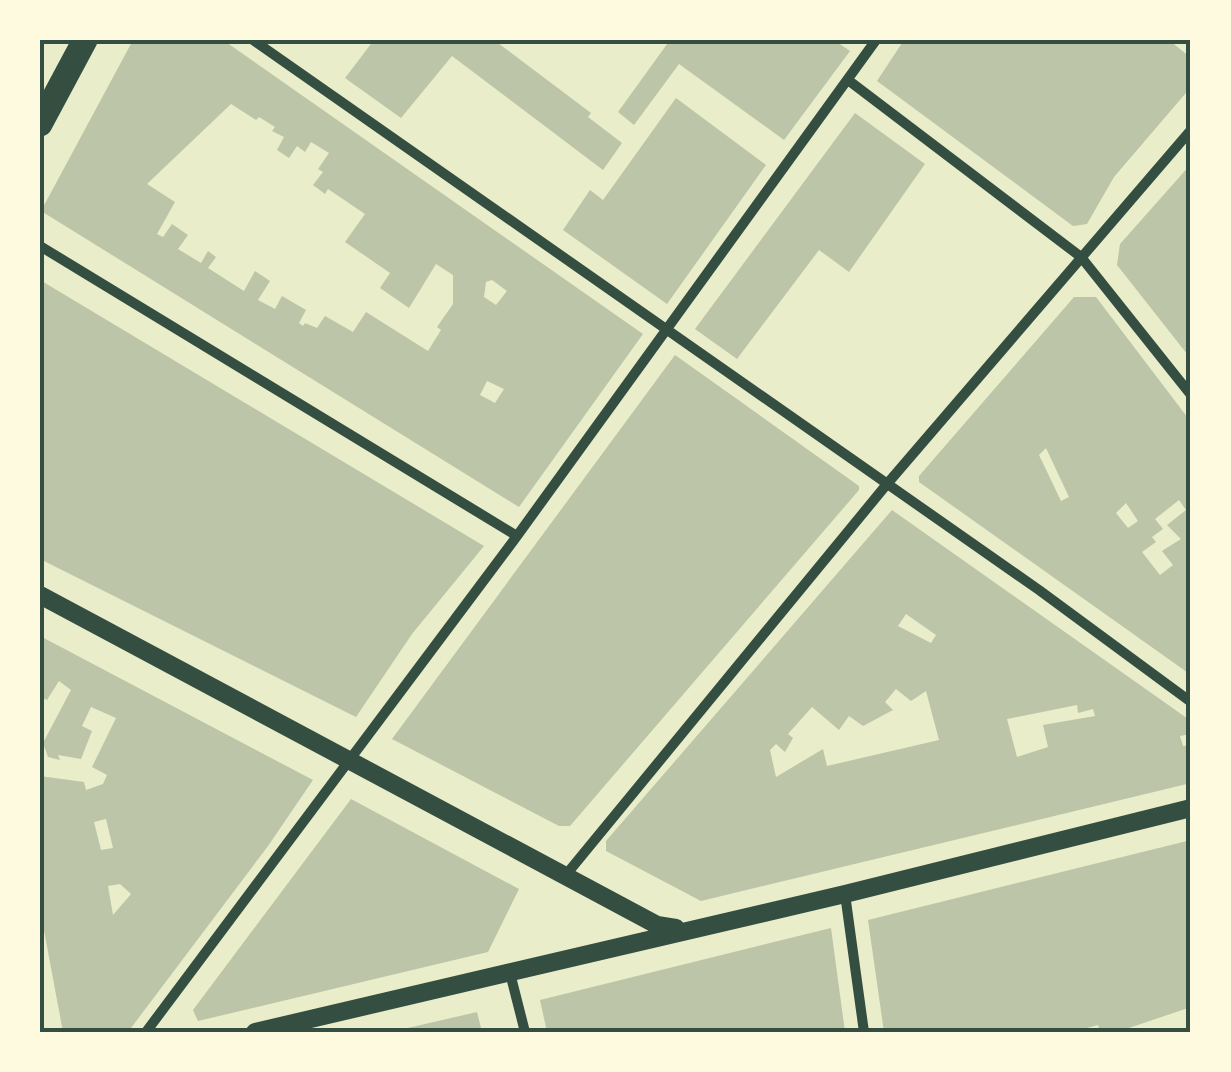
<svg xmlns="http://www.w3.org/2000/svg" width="1231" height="1072" font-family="Mulish,sans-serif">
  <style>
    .building { fill: #bcc5a7; fill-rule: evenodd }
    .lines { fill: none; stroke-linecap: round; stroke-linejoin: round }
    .minor { stroke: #344e41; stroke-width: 10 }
    .tertiary { stroke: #344e41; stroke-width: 18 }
    .primary { stroke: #344e41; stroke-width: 25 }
    .neatline { fill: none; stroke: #344e41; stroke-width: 4 }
  </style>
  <rect width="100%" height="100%" fill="#e9edc9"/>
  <path class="building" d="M 133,40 L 223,40 L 643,334 L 519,507 L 41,211 ZM 231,104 L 256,120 L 259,117 L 275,127 L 272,131 L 284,137 L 277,150 L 289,158 L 297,146 L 305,152 L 311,142 L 329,153 L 318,169 L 323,172 L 313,185 L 325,194 L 328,189 L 365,214 L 345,242 L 390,273 L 380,288 L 409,308 L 436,264 L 453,275 L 453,304 L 437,327 L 441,330 L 428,351 L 366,312 L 353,332 L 325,316 L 317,328 L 305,323 L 303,326 L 299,323 L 306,310 L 282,296 L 275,309 L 258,300 L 270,281 L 255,271 L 244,291 L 208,268 L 216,257 L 208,251 L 201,263 L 178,249 L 188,235 L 172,224 L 163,237 L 157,234 L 175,202 L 147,184 ZM 492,280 L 507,291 L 496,305 L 484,297 L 486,282 ZM 487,381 L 504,389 L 495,403 L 480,395 Z
    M 374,40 L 494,40 L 591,113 L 588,117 L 622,143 L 603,170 L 452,56 L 401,118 L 345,78 Z
    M 670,40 L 834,40 L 850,51 L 784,140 L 679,64 L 634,125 L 618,112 Z
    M 904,40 L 1169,40 L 1191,58 L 1191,87 L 1114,177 L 1087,224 L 1073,226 L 877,81 Z
    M 676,98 L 766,165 L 667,304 L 563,230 L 590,190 L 603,200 Z
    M 855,113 L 925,164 L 849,272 L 819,250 L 737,359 L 695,329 Z
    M 1191,164 L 1191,359 L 1117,265 L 1120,244 Z
    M 40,280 L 484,546 L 412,634 L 356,717 L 40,559 Z
    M 1074,297 L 1096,297 L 1191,422 L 1191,675 L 919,482 L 919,476 ZM 1046,448 L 1069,497 L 1061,501 L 1039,455 ZM 1179,500 L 1186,510 L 1167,525 L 1181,539 L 1162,551 L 1173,565 L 1160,575 L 1142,552 L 1156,542 L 1152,537 L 1163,529 L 1155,519 ZM 1126,503 L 1138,521 L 1128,528 L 1116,513 Z
    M 675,355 L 859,486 L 859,490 L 570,826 L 559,826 L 392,739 Z
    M 892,510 L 1191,721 L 1191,734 L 1180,736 L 1183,746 L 1191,745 L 1191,783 L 701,901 L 606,851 L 606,841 ZM 906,614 L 936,635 L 931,643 L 898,626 ZM 896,689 L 911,701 L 926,691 L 939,740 L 827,766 L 823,749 L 776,777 L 770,750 L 776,744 L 785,752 L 793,738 L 788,734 L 812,707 L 839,730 L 849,716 L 863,726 L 893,710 L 885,702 ZM 1077,705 L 1078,713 L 1093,709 L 1095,716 L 1043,725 L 1048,747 L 1017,757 L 1007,719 Z
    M 40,636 L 313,780 L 268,846 L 128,1032 L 63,1032 L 40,909 L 40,776 L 84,782 L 86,790 L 103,784 L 107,775 L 92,767 L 116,718 L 91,707 L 82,726 L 92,731 L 81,759 L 58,755 L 60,760 L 48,757 L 43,743 L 71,690 L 59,681 L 47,700 L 40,697 ZM 106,819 L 113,848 L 101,850 L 94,822 ZM 120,884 L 131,894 L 113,915 L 108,886 Z
    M 351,799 L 519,889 L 488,952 L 198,1021 L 193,1010 Z
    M 1191,840 L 1191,1007 L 1117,1032 L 1100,1032 L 1098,1025 L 1083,1029 L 1084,1032 L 884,1032 L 868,920 Z
    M 831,928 L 845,1032 L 547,1032 L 540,1000 Z
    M 477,1012 L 482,1032 L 399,1032 L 399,1030 Z"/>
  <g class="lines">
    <path class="minor" d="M 253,40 L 1039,590 L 1191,702
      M 848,80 L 1081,257 L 1191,395
      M 40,246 L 517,536
      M 565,876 L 887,484 L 1191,130
      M 845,894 L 864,1032
      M 510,973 L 525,1032
      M 146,1032 L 517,536 L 876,40"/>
    <path class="tertiary" d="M 40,595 L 657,925 L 676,928
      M 255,1032 L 845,894 L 1191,808"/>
    <path class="primary" d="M 40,124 L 85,40"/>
  </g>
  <rect width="1231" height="1072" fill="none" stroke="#fefae0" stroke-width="85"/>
  <rect x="42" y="42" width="1146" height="988" class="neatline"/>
</svg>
